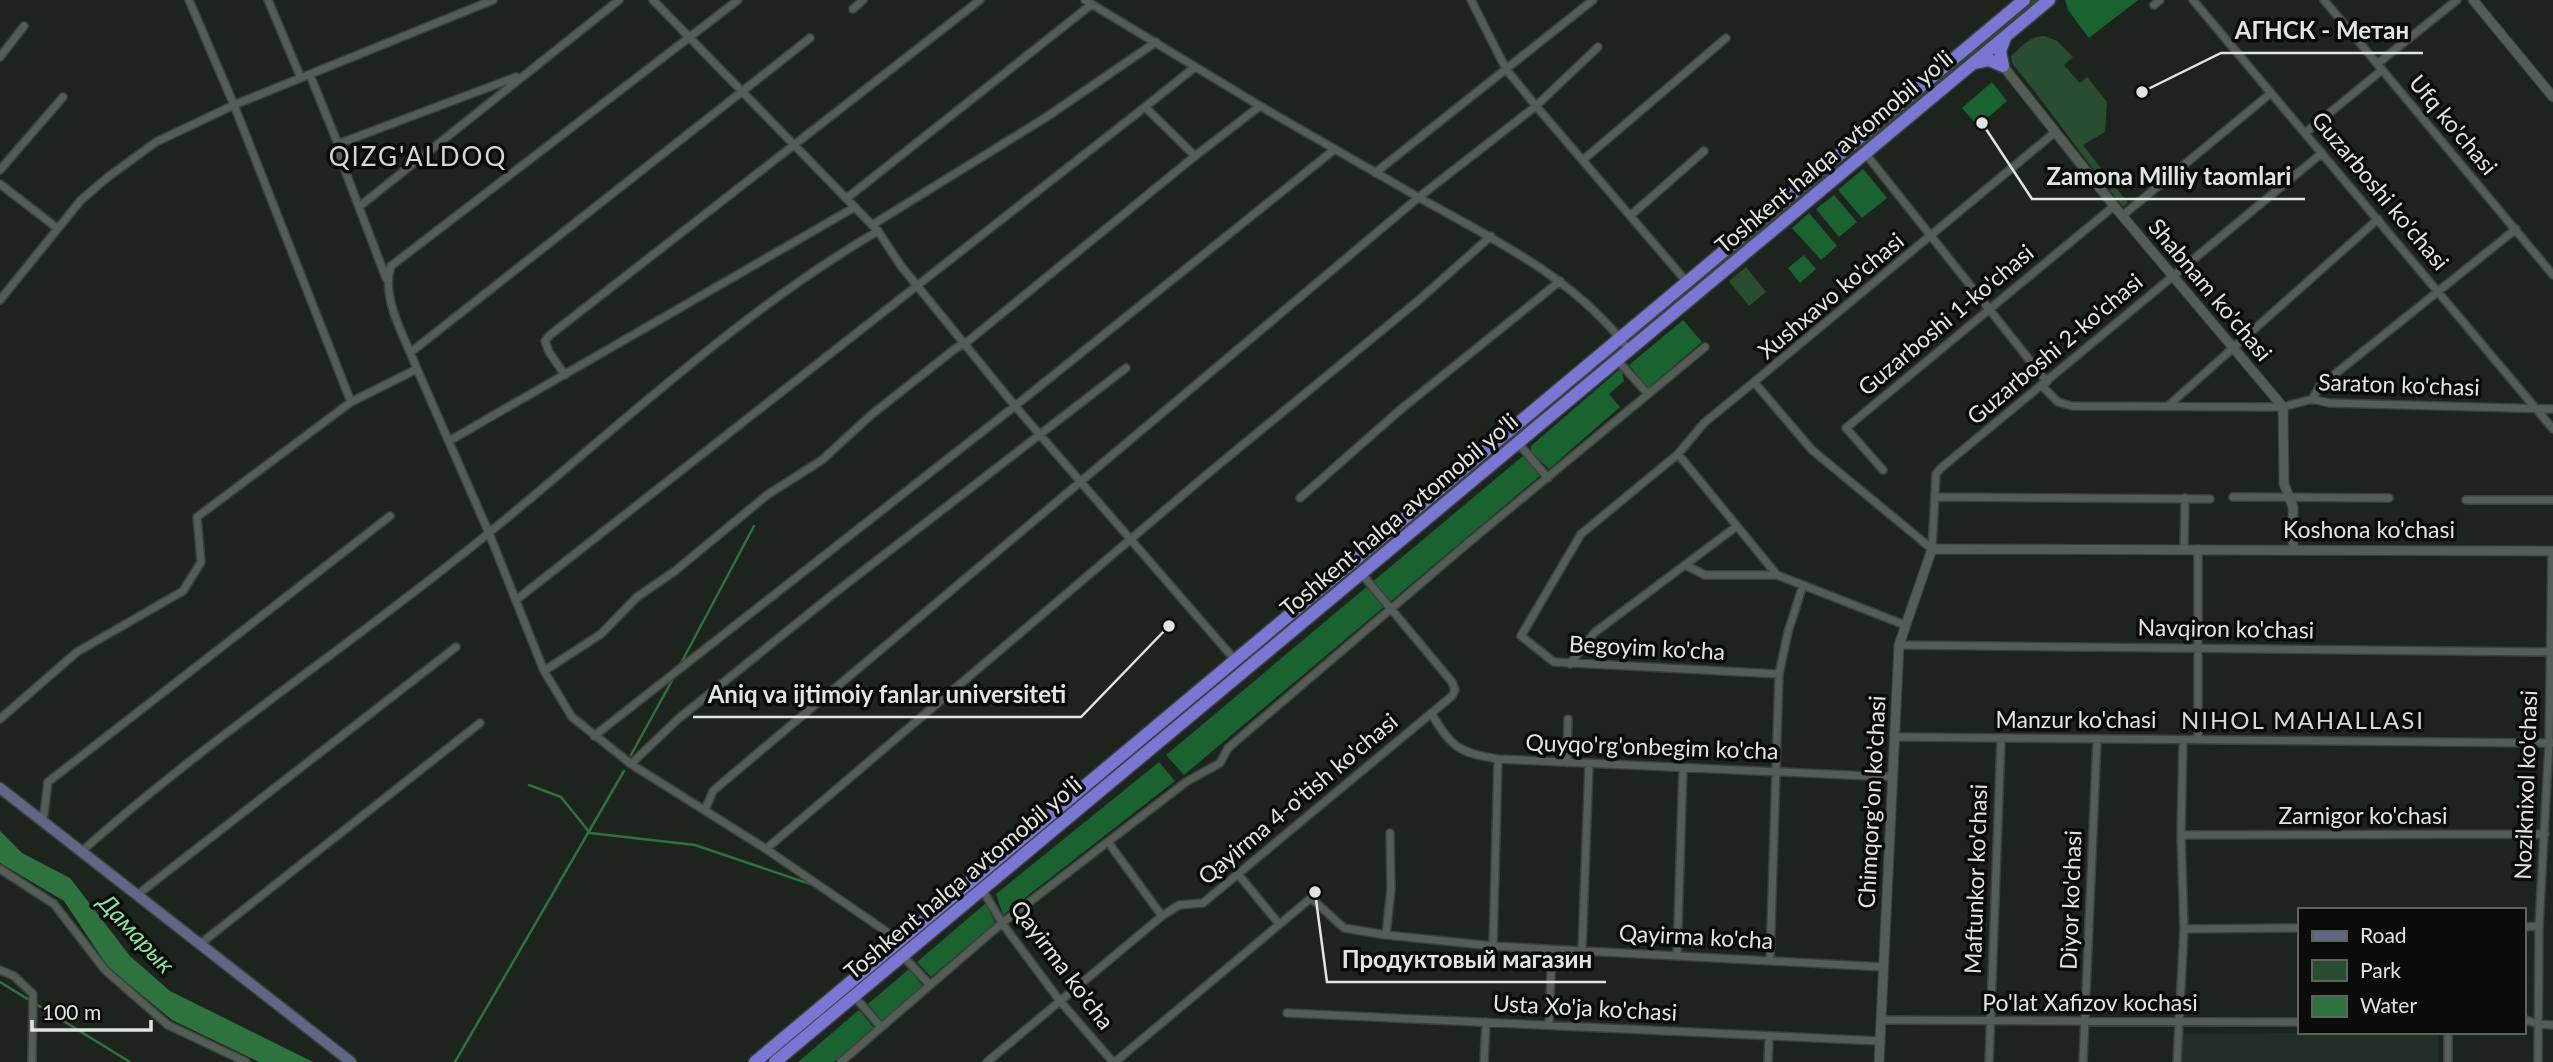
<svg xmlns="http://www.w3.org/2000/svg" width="2553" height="1062" font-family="Lato,sans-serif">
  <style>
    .built { fill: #232f25 }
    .green { fill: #284d30 }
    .forest { fill: #1b6231 }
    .water { fill: #2d723f }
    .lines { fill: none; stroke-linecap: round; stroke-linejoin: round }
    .stream { stroke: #2d723f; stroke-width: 2.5 }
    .minor-casing { stroke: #3a413b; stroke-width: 10 }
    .tertiary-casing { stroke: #3a413b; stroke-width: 11 }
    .secondary-casing { stroke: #3a413b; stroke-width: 13 }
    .trunk-casing { stroke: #3a413b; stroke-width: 15 }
    .minor { stroke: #535c55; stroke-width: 7 }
    .tertiary { stroke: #535c55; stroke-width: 9 }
    .secondary { stroke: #616685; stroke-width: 10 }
    .trunk { stroke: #7a77d4; stroke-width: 12 }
    .labels { text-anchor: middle; stroke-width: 7; stroke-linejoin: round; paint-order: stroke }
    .street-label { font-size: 23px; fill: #e0e5e1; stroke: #090c09 }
    .neighbourhood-label { font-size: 24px; letter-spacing: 2px; fill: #cfdad1; stroke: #090c09 }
    .water-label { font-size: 24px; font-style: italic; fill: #89e79d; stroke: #090c09 }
    .quarter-label { font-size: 26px; letter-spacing: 2px; fill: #cfdad1; stroke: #090c09 }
    .leader { fill: none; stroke: #e0e5e1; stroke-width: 2.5 }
    .callout-dot { fill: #e0e5e1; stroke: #090c09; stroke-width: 2.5 }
    .callout-label { font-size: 24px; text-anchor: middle; font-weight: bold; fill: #e0e5e1; stroke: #090c09; stroke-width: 7; stroke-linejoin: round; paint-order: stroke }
  </style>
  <rect width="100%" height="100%" fill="#1c241d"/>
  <path class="built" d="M 2438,1032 L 2438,1062 L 2182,1062 L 2183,1034 Z"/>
  <path class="green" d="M 2032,0 L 2040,0 L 1863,147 L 1860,143 Z
    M 2045,36 L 2057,41 L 2073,57 L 2064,65 L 2080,83 L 2087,77 L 2107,102 L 2105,132 L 2083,145 L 2128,203 L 2123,207 C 2084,159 2051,111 2012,63 L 2011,56 C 2021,47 2031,35 2045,36 Z
    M 1836,165 L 1839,168 L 1638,334 L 1635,330 Z
    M 1746,267 L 1766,292 L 1749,306 L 1729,281 Z
    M 1606,355 L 1609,358 L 973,892 L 970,888 Z"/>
  <path class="forest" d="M 2065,0 L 2138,0 L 2089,38 L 2068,10 Z
    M 1992,82 L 2007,101 L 1978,126 L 1962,108 Z
    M 1863,169 L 1887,198 L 1862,218 L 1838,190 Z
    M 1834,195 L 1857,222 L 1839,237 L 1816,209 Z
    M 1809,213 L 1837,246 L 1821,260 L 1792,228 Z
    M 1804,255 L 1816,269 L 1800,283 L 1788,268 Z
    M 1683,320 L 1702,342 L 1648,388 L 1629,365 Z
    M 1621,368 L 1624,381 L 1609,394 L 1620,407 L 1549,469 L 1531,452 L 1531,446 Z
    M 1524,455 L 1541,475 L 1184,775 L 1166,755 Z
    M 1159,762 L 1175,781 L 1003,915 L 996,894 Z
    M 986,903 L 995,923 L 931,977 L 917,962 Z
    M 909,969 L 923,986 L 882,1021 L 868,1004 Z
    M 859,1010 L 874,1028 L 834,1062 L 798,1062 Z"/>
  <path class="water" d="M 0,831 L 22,853 L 70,878 L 130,956 L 170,991 L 313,1062 L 259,1062 L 172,1020 L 108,967 L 64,901 L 0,863 Z"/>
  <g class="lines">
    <path class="stream" d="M 680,665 L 754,526
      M 631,755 L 674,677
      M 529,785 L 561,797 L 590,833 L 695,845 L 813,885
      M 0,982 L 130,1062
      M 455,1062 L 624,771"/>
    <defs>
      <path id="minor" d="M 189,0 L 234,105 L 351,402
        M 268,0 L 301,78
        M 653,0 L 878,231 L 901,266 L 1015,406 L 1235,660
        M 1085,0 L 1260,106
        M 1471,0 L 1506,69 L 1593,0
        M 2193,0 L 2553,429
        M 2324,0 L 2553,275
        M 2154,5 L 2160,0
        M 853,9 L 863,0
        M 0,57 L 24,26
        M 2377,64 L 2457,0
        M 310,75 L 338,144 L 516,77
        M 1145,107 L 1195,67
        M 2305,133 L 2382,70
        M 338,144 L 341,160 L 386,278
        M 1865,153 L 2047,382
        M 1583,160 L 1726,38
        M 0,170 L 63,97
        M 1375,173 L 1506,69 L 1536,106 L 1598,47
        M 0,184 L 57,228
        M 847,198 L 1092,4
        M 360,206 L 619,0
        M 1630,216 L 1704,151
        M 2122,216 L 2271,93
        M 872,225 L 1045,118 L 1156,42
        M 0,300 L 81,200 L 108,177 L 156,142 L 234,105 L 493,0
        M 411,352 L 810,38
        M 1617,360 L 1648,394
        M 417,369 L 489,533 L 544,671
        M 565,375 L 549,352 L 545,341 L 550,335 L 980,0
        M 1754,382 L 1704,423 L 1678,454 L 1581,534 L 1521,636 L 1554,662 L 1779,674
        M 2042,386 L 2058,402 L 2072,406 L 2283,407 L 2312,399 L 2329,403 L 2553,409
        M 2312,399 L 2320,386 L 2516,229
        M 2169,405 L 2378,219
        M 449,441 L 855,207
        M 1518,443 L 1548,478
        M 1678,454 L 1777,575
        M 1883,470 L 1846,428 L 2114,206
        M 1935,497 L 2210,499
        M 2233,497 L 2389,498
        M 1300,498 L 1400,410 L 1560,281
        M 2466,500 L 2553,500
        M 2184,548 L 2185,498
        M 1932,549 L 1812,450 L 1754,382 L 2054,133
        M 1932,549 L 1936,474 L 1941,468 L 2322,153
        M 2198,549 L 2198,740
        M 1687,566 L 1705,575 L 1777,575 L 1905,625
        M 516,600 L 1145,107 L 1195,156 L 1260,106 C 1313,136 1365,167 1418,197 C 1494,240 1576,278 1629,350
        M 1899,645 L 2553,652
        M 1570,664 L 1594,633 L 1737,526
        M 1431,713 C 1451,747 1459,753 1498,759 L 1891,777
        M 0,719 L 77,652 L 183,591 L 201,562 L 197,517 L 351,402 L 417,369 C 406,339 380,298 391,266 L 738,0
        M 594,736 L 1015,406 L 1335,149
        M 1894,737 L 2553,743
        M 1567,763 L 1568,719
        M 631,764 L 678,719 L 832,595 L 1126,368
        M 705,810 L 713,791 L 727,779 L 1419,197 L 1536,106 L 1686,281
        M 43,821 L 48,782 L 390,516
        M 2181,835 L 2545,834
        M 1108,842 L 1162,916
        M 766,849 L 1205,476 L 1420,299 L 1491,236
        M 82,851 C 211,736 357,641 490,532 C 614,431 739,312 878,231
        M 0,869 L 54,904 L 105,970 L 168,1025 L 246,1062
        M 1238,874 L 1279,924
        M 982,889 L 1002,923 L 1060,1001 L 1113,1062
        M 137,895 L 456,647
        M 2523,927 L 2539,926
        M 2184,929 L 2299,928
        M 1386,935 L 1391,889 L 1390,833
        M 897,943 L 887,932 L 766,849 L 631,764 L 572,717 L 544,671 L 601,634 L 637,597 L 675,571 L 767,495 L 822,460 L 871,415 L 956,348 L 967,342 L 1195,156
        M 200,944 L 480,723
        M 1493,946 L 1498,759
        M 1582,951 L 1589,764
        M 903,956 L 930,985
        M 1677,956 L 1683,768
        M 1770,960 L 1779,674 L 1788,632 L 1803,585
        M 0,970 L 14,976 L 33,994 L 32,1062
        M 854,996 L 881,1027
        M 1287,1013 L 1880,1041
        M 2523,1019 L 2538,1024 L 2553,1025
        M 1881,1020 L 2299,1022
        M 1549,1024 L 1552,950
        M 841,1062 L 1002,923 L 1186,782 L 1220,763 L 1228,748 L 1468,543 L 1705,347
        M 987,1062 L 1162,916 L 1179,905 L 1203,903 L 1452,696 L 1455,690 L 1452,682 L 1361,573
        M 1115,1062 L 1311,898 L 1344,928 L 1386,935 L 1493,946 L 1883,967
        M 1484,1062 L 1486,1022
        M 1768,1062 L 1769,1036
        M 1989,1062 L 2001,739
        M 2083,1062 L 2097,739
        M 2177,1062 L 2184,929 L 2181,835 L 2183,740
        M 2448,1062 L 2448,1032
        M 2538,1062 L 2539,926 L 2549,743 L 2552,551"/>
      <path id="tertiary" d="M 2473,0 L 2553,97
        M 2003,66 L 2114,206 L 2283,407 L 2284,484 L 2293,507 L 2293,549
        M 1879,1062 L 1899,645 L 1932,549 L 2553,551"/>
      <path id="secondary" d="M 0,788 L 351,1062"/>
      <path id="trunk" d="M 1975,63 L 1989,60 L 2003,66 L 2000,51 L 2005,38
        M 755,1062 L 2024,0
        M 775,1062 L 2049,0"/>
    </defs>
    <use href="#minor" class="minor-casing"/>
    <use href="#tertiary" class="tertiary-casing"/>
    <use href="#secondary" class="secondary-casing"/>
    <use href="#trunk" class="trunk-casing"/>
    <use href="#minor" class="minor"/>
    <use href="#tertiary" class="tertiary"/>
    <use href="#secondary" class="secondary"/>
    <use href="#trunk" class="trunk"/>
  </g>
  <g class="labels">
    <g class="street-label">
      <text transform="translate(2453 125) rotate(50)" y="8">Ufq ko'chasi</text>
      <text transform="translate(1834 152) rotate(-40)" y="8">Toshkent halqa avtomobil yo'li</text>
      <text transform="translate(2380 191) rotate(50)" y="8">Guzarboshi ko'chasi</text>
      <text transform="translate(2210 290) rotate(50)" y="8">Shabnam ko'chasi</text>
      <text transform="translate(1831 296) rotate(-40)" y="8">Xushxavo ko'chasi</text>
      <text transform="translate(1946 320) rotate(-40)" y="8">Guzarboshi 1-ko'chasi</text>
      <text transform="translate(2055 349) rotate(-40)" y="8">Guzarboshi 2-ko'chasi</text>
      <text transform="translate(2399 385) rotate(2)" y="8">Saraton ko'chasi</text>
      <text transform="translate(1399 515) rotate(-40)" y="8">Toshkent halqa avtomobil yo'li</text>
      <text x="2369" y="538">Koshona ko'chasi</text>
      <text transform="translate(2226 629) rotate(1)" y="8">Navqiron ko'chasi</text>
      <text transform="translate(1647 648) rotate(3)" y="8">Begoyim ko'cha</text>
      <text x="2076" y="728">Manzur ko'chasi</text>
      <text transform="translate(1652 747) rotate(2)" y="8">Quyqo'rg'onbegim ko'cha</text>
      <text transform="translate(2526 785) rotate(-88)" y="8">Noziknixol ko'chasi</text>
      <text transform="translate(1298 799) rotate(-40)" y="8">Qayirma 4-o'tish ko'chasi</text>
      <text transform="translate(1872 802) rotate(-87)" y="8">Chimqorg'on ko'chasi</text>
      <text x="2363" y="824">Zarnigor ko'chasi</text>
      <text transform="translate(963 878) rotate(-40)" y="8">Toshkent halqa avtomobil yo'li</text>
      <text transform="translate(1976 879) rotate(-88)" y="8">Maftunkor ko'chasi</text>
      <text transform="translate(2071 900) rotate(-88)" y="8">Diyor ko'chasi</text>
      <text transform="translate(1696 937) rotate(3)" y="8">Qayirma ko'cha</text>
      <text transform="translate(1062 965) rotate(53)" y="8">Qayirma ko'cha</text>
      <text x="2090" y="1011">Po'lat Xafizov kochasi</text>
      <text transform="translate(1585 1008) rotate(3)" y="8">Usta Xo'ja ko'chasi</text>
    </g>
    <g class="neighbourhood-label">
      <text x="2303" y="729">NIHOL MAHALLASI</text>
    </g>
    <g class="water-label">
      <text transform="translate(136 934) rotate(47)" y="8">Дамарык</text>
    </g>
    <g class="quarter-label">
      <text x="418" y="166">QIZG'ALDOQ</text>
    </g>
  </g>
  <path class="leader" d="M2142 92L2221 53H2423M1982 123L2032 199H2305M1169 626L1081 717H693M1315 892L1327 982H1606"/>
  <g class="callout-dot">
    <circle cx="2142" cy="92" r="7"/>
    <circle cx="1982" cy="123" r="7"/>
    <circle cx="1169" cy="626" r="7"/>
    <circle cx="1315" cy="892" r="7"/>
  </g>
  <g class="callout-label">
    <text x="2322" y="39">АГНСК - Метан</text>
    <text x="2169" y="185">Zamona Milliy taomlari</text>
    <text x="887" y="703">Aniq va ijtimoiy fanlar universiteti</text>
    <text x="1467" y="968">Продуктовый магазин</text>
  </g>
  <rect x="2298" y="908" width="228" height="126" fill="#090c09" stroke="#5f635f" stroke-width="2"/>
  <rect x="2312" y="931" width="35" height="10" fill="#616685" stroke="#5f635f" stroke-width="2"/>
  <text x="2360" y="943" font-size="21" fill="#e0e5e1">Road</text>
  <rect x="2312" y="960" width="35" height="21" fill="#284d30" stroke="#5f635f" stroke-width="2"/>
  <text x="2360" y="978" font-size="21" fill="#e0e5e1">Park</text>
  <rect x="2312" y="996" width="35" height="21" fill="#2d723f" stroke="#5f635f" stroke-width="2"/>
  <text x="2360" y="1013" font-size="21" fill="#e0e5e1">Water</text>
  <path d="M32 1020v10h119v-10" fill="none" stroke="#e0e5e1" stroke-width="3.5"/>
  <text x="42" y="1020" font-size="21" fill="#e0e5e1" stroke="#090c09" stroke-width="5" paint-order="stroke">100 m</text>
</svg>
